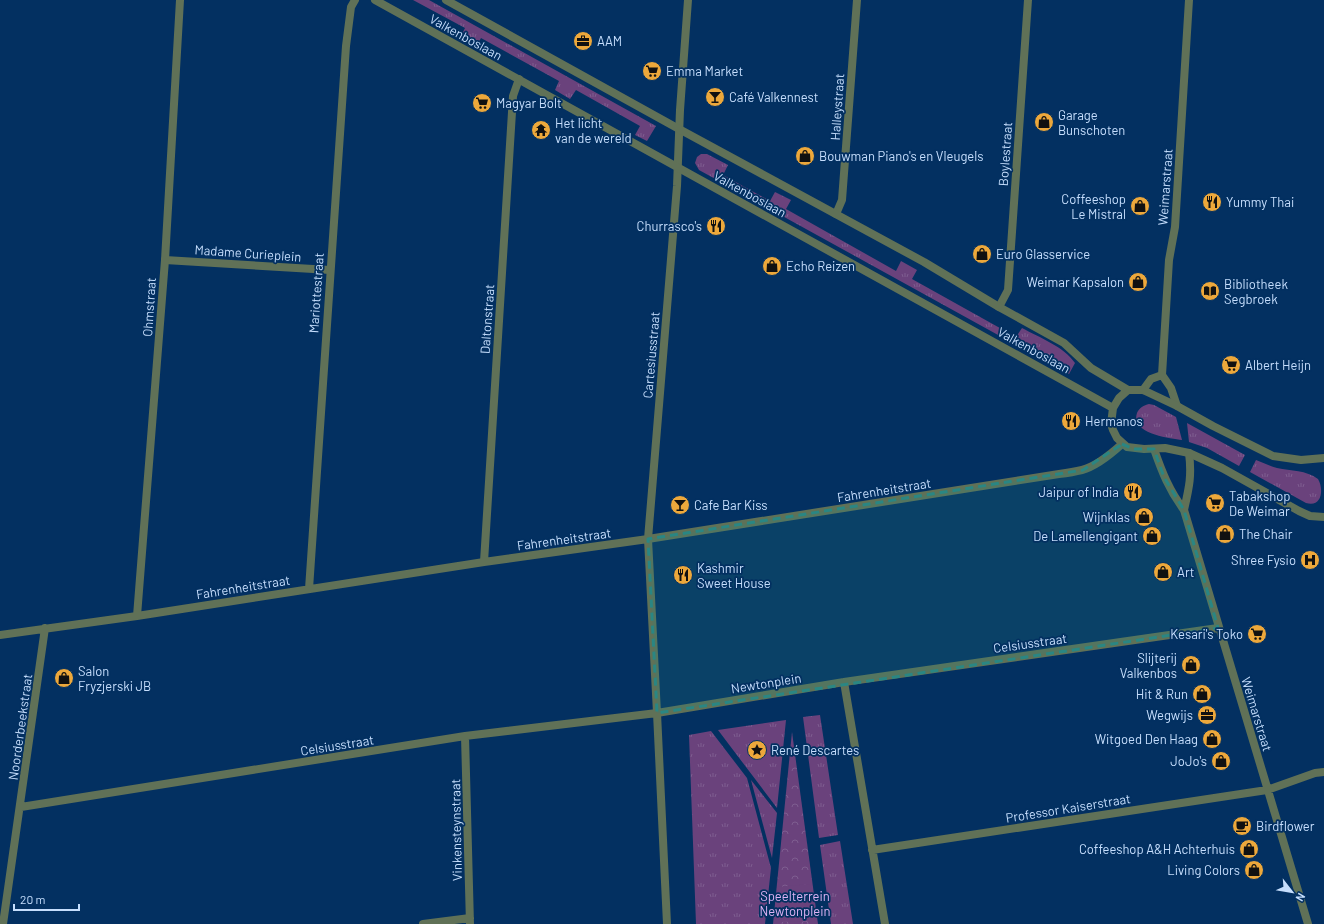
<svg xmlns="http://www.w3.org/2000/svg" width="1324" height="924" font-family="Barlow,sans-serif">
  <style>
    .grass { fill: url(#grass-tufts) }
    .forest { fill: url(#forest-crowns) }
    .garden { fill: #6a427c }
    .lines { fill: none; stroke-linecap: round; stroke-linejoin: round }
    .pedestrian { stroke: #607157; stroke-width: 8 }
    .minor { stroke: #607157; stroke-width: 8 }
    .tertiary { stroke: #607157; stroke-width: 8 }
    .marked { fill: #2a8683; fill-opacity: 0.2; stroke: #2a8683; stroke-width: 3; stroke-dasharray: 8 5; stroke-linejoin: round }
    .labels { text-anchor: middle; stroke-width: 3.5; stroke-linejoin: round; paint-order: stroke }
    .street-label { font-size: 13px; fill: #c6defd; stroke: #033061 }
    .poi-label { font-size: 13px; fill: #c6defd; stroke: #033061; text-anchor: start }
    .park-label { font-size: 13px; fill: #dfb3f4; stroke: #033061 }
  </style>
  <defs>
    <pattern id="grass-tufts" width="24" height="20" patternUnits="userSpaceOnUse"><rect width="24" height="20" fill="#6a427c"/><path d="M3 7l-1-3M5 7V3M7 7l1-3M15 17l-1-3M17 17v-4M19 17l1-3" fill="none" stroke="#7e5d90"/></pattern>
    <pattern id="forest-crowns" width="20" height="18" patternUnits="userSpaceOnUse"><rect width="20" height="18" fill="#6a427c"/><path d="M2 6a3 3 0 1 1 6 0M12 15a3 3 0 1 1 6 0" fill="none" stroke="#7e5d90"/></pattern>
  </defs>
  <rect width="100%" height="100%" fill="#033061"/>
  <path class="grass" d="M 413,0 L 429,0 L 656,126 L 647,141 L 635,135 L 640,126 L 576,90 L 570,99 L 555,90 L 559,81 L 481,38 L 476,47 L 460,38 L 465,28 Z
    M 701,154 L 707,154 L 728,165 L 723,175 L 770,201 L 775,192 L 791,200 L 786,209 L 896,271 L 901,261 L 917,270 L 912,279 L 1016,337 L 1022,328 C 1040,338 1063,346 1075,363 L 1069,374 L 699,170 L 695,163 L 697,157 Z
    M 1149,404 L 1154,405 L 1176,417 L 1182,440 C 1170,438 1130,434 1137,413 C 1139,408 1144,405 1149,404 Z
    M 1187,423 L 1245,455 L 1239,466 L 1207,448 L 1189,442 Z
    M 1256,460 C 1263,463 1270,466 1277,468 C 1291,471 1306,470 1318,479 C 1324,489 1322,508 1306,503 L 1250,472 Z
    M 820,715 L 838,835 L 819,838 L 803,717 Z
    M 786,720 L 777,808 L 718,730 Z
    M 711,731 L 747,778 L 771,868 L 765,924 L 696,924 L 689,735 Z
    M 751,780 L 777,813 L 772,858 Z
    M 840,841 L 853,924 L 831,924 L 820,845 Z"/>
  <path class="forest" d="M 792,732 L 818,924 L 773,924 Z"/>
  <path class="garden" d="M 810,884 L 811,921 L 779,922 L 778,887 Z"/>
  <g class="lines">
    <path class="pedestrian" d="M 165,260 L 330,270"/>
    <path class="minor" d="M 836,214 L 842,200 L 857,0
      M 999,307 L 1008,290 L 1028,0
      M 1143,390 L 1151,379 L 1162,375
      M 1177,406 L 1171,388 L 1162,375 L 1169,260 L 1175,227 L 1189,0
      M 1154,449 C 1162,472 1169,490 1184,510 L 1308,924
      M 1184,510 C 1189,488 1192,476 1189,453
      M 484,562 L 513,96 L 519,79
      M 309,589 L 346,46 L 351,7 L 355,0
      M 137,616 L 165,260 L 180,0
      M 0,635 L 137,616 L 484,562 L 648,539 L 1059,474 C 1067,473 1074,472 1082,470 C 1097,466 1111,454 1122,444
      M 844,682 L 885,924
      M 465,736 L 470,924
      M 21,807 L 465,736 L 657,713 L 648,539 L 677,186 L 680,110 L 688,0
      M 872,850 L 1267,790 L 1315,773 L 1324,772
      M 3,924 L 45,628
      M 423,924 L 470,918
      M 667,924 L 657,713 L 844,682 L 1218,628"/>
    <path class="tertiary" d="M 375,0 L 1113,408
      M 446,0 L 679,129 L 924,262 L 999,307 L 1064,343 L 1091,368 L 1128,390
      M 1324,458 L 1301,460 L 1273,456 L 1213,426 L 1177,406 L 1143,390 L 1128,390 L 1119,398 L 1113,408 L 1111,424 L 1113,430 L 1117,438 L 1127,447 L 1144,449 L 1165,448 L 1189,453 L 1222,468 L 1299,511 L 1310,516 L 1324,517"/>
  </g>
  <path class="marked" d="M 1122,444 L 1134,449 L 1154,449 L 1164,477 L 1184,510 L 1218,628 L 657,713 L 648,539 L 1083,470 Z"/>
  <defs>
    <symbol id="office-disc" viewBox="-11 -11 22 22"><circle r="9.5" fill="#eda83b" stroke="#033061"/><path d="M-6-3h4V-5.5h4V-3h4V5H-6ZM-1-4.5V-3h2v-1.5ZM-6 0V1H6V0Z" fill="#111"/></symbol>
    <symbol id="supermarket-disc" viewBox="-11 -11 22 22"><circle r="9.5" fill="#eda83b" stroke="#033061"/><path d="M-6-5.5h2.5l.6 2H6L4.5 2H-2.5L-4.4-4H-6ZM-1.5 3.2a1.3 1.3 0 1 0 .1 0ZM3 3.2a1.3 1.3 0 1 0 .1 0Z" fill="#111"/></symbol>
    <symbol id="bar-disc" viewBox="-11 -11 22 22"><circle r="9.5" fill="#eda83b" stroke="#033061"/><path d="M-6-5H6L.8 .8V4.5H3.5V6h-7V4.5H-.8V.8Z" fill="#111"/></symbol>
    <symbol id="shop-disc" viewBox="-11 -11 22 22"><circle r="9.5" fill="#eda83b" stroke="#033061"/><path d="M-5-2.5h2.3a2.7 3.5 0 0 1 5.4 0H5L5.5 6h-11ZM-1.5-2.5h3a1.5 2.3 0 0 0-3 0Z" fill="#111"/></symbol>
    <symbol id="temple-disc" viewBox="-11 -11 22 22"><circle r="9.5" fill="#eda83b" stroke="#033061"/><path d="M0-6L5-2H3V0L6.5 2.5H4V6H1.5V3h-3V6H-4V2.5H-6.5L-3 0V-2H-5Z" fill="#111"/></symbol>
    <symbol id="restaurant-disc" viewBox="-11 -11 22 22"><circle r="9.5" fill="#eda83b" stroke="#033061"/><path d="M-5-6h1v4h1v-4h1v4h1v-4h1v5L-1.5 .5V6h-2V.5L-5-1ZM5-6V6H3V1.5H1.5Q1.5-4 5-6Z" fill="#111"/></symbol>
    <symbol id="library-disc" viewBox="-11 -11 22 22"><circle r="9.5" fill="#eda83b" stroke="#033061"/><path d="M-6-4Q-3-5.5-.7-3.5V5Q-3 3-6 4ZM6-4Q3-5.5 .7-3.5V5Q3 3 6 4Z" fill="#111"/></symbol>
    <symbol id="hospital-disc" viewBox="-11 -11 22 22"><circle r="9.5" fill="#eda83b" stroke="#033061"/><path d="M-5-5h3v3.5h4V-5h3V5h-3V1.5h-4V5h-3Z" fill="#111"/></symbol>
    <symbol id="sight-disc" viewBox="-11 -11 22 22"><circle r="9.5" fill="#eda83b" stroke="#033061"/><path d="M0-6L1.8-2.2L6-1.7L2.9 1.2L3.7 5.4L0 3.3L-3.7 5.4L-2.9 1.2L-6-1.7L-1.8-2.2Z" fill="#111"/></symbol>
    <symbol id="cafe-disc" viewBox="-11 -11 22 22"><circle r="9.5" fill="#eda83b" stroke="#033061"/><path d="M-5.5-4.5H6V0H3Q3 3.5 0 3.5H-2.5Q-5.5 3.5-5.5 0ZM3-3.2v2h1.7v-2ZM-6 4.5H4V6H-6Z" fill="#111"/></symbol>
  </defs>
  <g fill-rule="evenodd">
    <use href="#office-disc" x="572" y="30" width="22" height="22"/>
    <use href="#supermarket-disc" x="641" y="60" width="22" height="22"/>
    <use href="#bar-disc" x="704" y="86" width="22" height="22"/>
    <use href="#supermarket-disc" x="471" y="92" width="22" height="22"/>
    <use href="#shop-disc" x="1033" y="111" width="22" height="22"/>
    <use href="#temple-disc" x="530" y="119" width="22" height="22"/>
    <use href="#shop-disc" x="794" y="145" width="22" height="22"/>
    <use href="#restaurant-disc" x="1201" y="191" width="22" height="22"/>
    <use href="#shop-disc" x="1129" y="195" width="22" height="22"/>
    <use href="#restaurant-disc" x="705" y="215" width="22" height="22"/>
    <use href="#shop-disc" x="971" y="243" width="22" height="22"/>
    <use href="#shop-disc" x="761" y="255" width="22" height="22"/>
    <use href="#shop-disc" x="1127" y="271" width="22" height="22"/>
    <use href="#library-disc" x="1199" y="280" width="22" height="22"/>
    <use href="#supermarket-disc" x="1220" y="354" width="22" height="22"/>
    <use href="#restaurant-disc" x="1060" y="410" width="22" height="22"/>
    <use href="#restaurant-disc" x="1122" y="481" width="22" height="22"/>
    <use href="#supermarket-disc" x="1204" y="492" width="22" height="22"/>
    <use href="#bar-disc" x="669" y="494" width="22" height="22"/>
    <use href="#shop-disc" x="1133" y="506" width="22" height="22"/>
    <use href="#shop-disc" x="1214" y="523" width="22" height="22"/>
    <use href="#shop-disc" x="1141" y="525" width="22" height="22"/>
    <use href="#hospital-disc" x="1299" y="549" width="22" height="22"/>
    <use href="#shop-disc" x="1152" y="561" width="22" height="22"/>
    <use href="#restaurant-disc" x="672" y="564" width="22" height="22"/>
    <use href="#supermarket-disc" x="1246" y="623" width="22" height="22"/>
    <use href="#shop-disc" x="1180" y="654" width="22" height="22"/>
    <use href="#shop-disc" x="53" y="667" width="22" height="22"/>
    <use href="#shop-disc" x="1191" y="683" width="22" height="22"/>
    <use href="#office-disc" x="1196" y="704" width="22" height="22"/>
    <use href="#shop-disc" x="1201" y="728" width="22" height="22"/>
    <use href="#sight-disc" x="746" y="739" width="22" height="22"/>
    <use href="#shop-disc" x="1210" y="750" width="22" height="22"/>
    <use href="#cafe-disc" x="1231" y="815" width="22" height="22"/>
    <use href="#shop-disc" x="1238" y="838" width="22" height="22"/>
    <use href="#shop-disc" x="1243" y="859" width="22" height="22"/>
  </g>
  <g class="labels">
    <g class="street-label">
      <text transform="translate(466 37) rotate(29)" y="5">Valkenboslaan</text>
      <text transform="translate(837 107) rotate(-86)" y="5">Halleystraat</text>
      <text transform="translate(1005 154) rotate(-86)" y="5">Boylestraat</text>
      <text transform="translate(1165 187) rotate(-86)" y="5">Weimarstraat</text>
      <text transform="translate(750 194) rotate(29)" y="5">Valkenboslaan</text>
      <text transform="translate(248 253) rotate(4)" y="5">Madame Curieplein</text>
      <text transform="translate(316 293) rotate(-86)" y="5">Mariottestraat</text>
      <text transform="translate(149 307) rotate(-86)" y="5">Ohmstraat</text>
      <text transform="translate(487 319) rotate(-86)" y="5">Daltonstraat</text>
      <text transform="translate(1034 350) rotate(29)" y="5">Valkenboslaan</text>
      <text transform="translate(651 355) rotate(-85)" y="5">Cartesiusstraat</text>
      <text transform="translate(884 490) rotate(-9)" y="5">Fahrenheitstraat</text>
      <text transform="translate(564 539) rotate(-8)" y="5">Fahrenheitstraat</text>
      <text transform="translate(243 587) rotate(-9)" y="5">Fahrenheitstraat</text>
      <text transform="translate(1030 643) rotate(-8)" y="5">Celsiusstraat</text>
      <text transform="translate(766 683) rotate(-9)" y="5">Newtonplein</text>
      <text transform="translate(1257 714) rotate(73)" y="5">Weimarstraat</text>
      <text transform="translate(20 727) rotate(-82)" y="5">Noorderbeekstraat</text>
      <text transform="translate(337 745) rotate(-9)" y="5">Celsiusstraat</text>
      <text transform="translate(1068 808) rotate(-9)" y="5">Professor Kaiserstraat</text>
      <text transform="translate(456 830) rotate(-91)" y="5">Vinkensteynstraat</text>
    </g>
    <g class="poi-label">
      <text x="597" y="46">AAM</text>
      <text x="666" y="76">Emma Market</text>
      <text x="729" y="102">Café Valkennest</text>
      <text x="496" y="108">Magyar Bolt</text>
      <text x="1058" y="120">Garage<tspan x="1058" dy="15">Bunschoten</tspan></text>
      <text x="555" y="128">Het licht<tspan x="555" dy="15">van de wereld</tspan></text>
      <text x="819" y="161">Bouwman Piano's en Vleugels</text>
      <text x="1126" y="204" text-anchor="end">Coffeeshop<tspan x="1126" dy="15">Le Mistral</tspan></text>
      <text x="1226" y="207">Yummy Thai</text>
      <text x="702" y="231" text-anchor="end">Churrasco's</text>
      <text x="996" y="259">Euro Glasservice</text>
      <text x="786" y="271">Echo Reizen</text>
      <text x="1124" y="287" text-anchor="end">Weimar Kapsalon</text>
      <text x="1224" y="289">Bibliotheek<tspan x="1224" dy="15">Segbroek</tspan></text>
      <text x="1245" y="370">Albert Heijn</text>
      <text x="1085" y="426">Hermanos</text>
      <text x="1119" y="497" text-anchor="end">Jaipur of India</text>
      <text x="1229" y="501">Tabakshop<tspan x="1229" dy="15">De Weimar</tspan></text>
      <text x="694" y="510">Cafe Bar Kiss</text>
      <text x="1130" y="522" text-anchor="end">Wijnklas</text>
      <text x="1239" y="539">The Chair</text>
      <text x="1138" y="541" text-anchor="end">De Lamellengigant</text>
      <text x="1296" y="565" text-anchor="end">Shree Fysio</text>
      <text x="697" y="573">Kashmir<tspan x="697" dy="15">Sweet House</tspan></text>
      <text x="1177" y="577">Art</text>
      <text x="1243" y="639" text-anchor="end">Kesari's Toko</text>
      <text x="1177" y="663" text-anchor="end">Slijterij<tspan x="1177" dy="15">Valkenbos</tspan></text>
      <text x="78" y="676">Salon<tspan x="78" dy="15">Fryzjerski JB</tspan></text>
      <text x="1188" y="699" text-anchor="end">Hit &amp; Run</text>
      <text x="1193" y="720" text-anchor="end">Wegwijs</text>
      <text x="1198" y="744" text-anchor="end">Witgoed Den Haag</text>
      <text x="771" y="755">René Descartes</text>
      <text x="1207" y="766" text-anchor="end">JoJo's</text>
      <text x="1256" y="831">Birdflower</text>
      <text x="1235" y="854" text-anchor="end">Coffeeshop A&amp;H Achterhuis</text>
      <text x="1240" y="875" text-anchor="end">Living Colors</text>
    </g>
    <g class="park-label">
      <text x="795" y="901">Speelterrein<tspan x="795" dy="15">Newtonplein</tspan></text>
    </g>
  </g>
  <g transform="translate(1292 892) rotate(121)" stroke="#033061" stroke-width="3" paint-order="stroke">
  <path d="M0-3L7 15L0 10L-7 15Z" fill="#c6defd"/>
  <text y="-6" font-size="11" font-weight="bold" text-anchor="middle" fill="#c6defd">N</text>
  </g>
  <path d="M14 904v6h65v-6" fill="none" stroke="#c6defd" stroke-width="2"/>
  <text x="20" y="904" font-size="12" fill="#c6defd" stroke="#033061" stroke-width="3" paint-order="stroke">20 m</text>
</svg>
